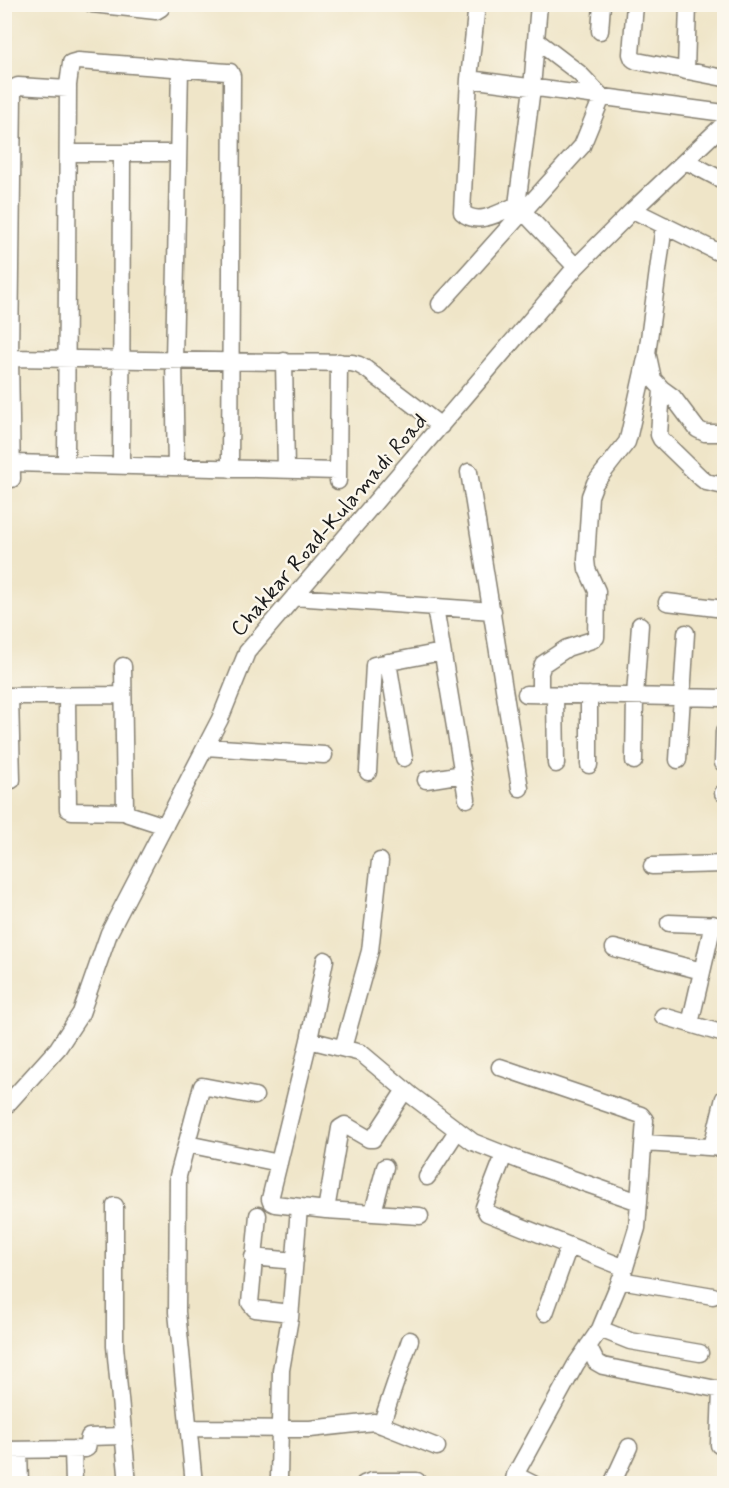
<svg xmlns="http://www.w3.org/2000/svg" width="729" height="1488" font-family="Mynerve,sans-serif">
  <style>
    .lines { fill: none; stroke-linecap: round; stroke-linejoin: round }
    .minor-casing { stroke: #868072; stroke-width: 19 }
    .minor { stroke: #fff; stroke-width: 16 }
    .labels { text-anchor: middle; stroke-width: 5; stroke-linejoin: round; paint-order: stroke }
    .street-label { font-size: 22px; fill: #1c1c1c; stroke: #fbf7ec }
  </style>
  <rect width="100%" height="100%" fill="#fbf7ec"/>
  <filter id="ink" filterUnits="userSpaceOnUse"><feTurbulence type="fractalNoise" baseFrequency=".0167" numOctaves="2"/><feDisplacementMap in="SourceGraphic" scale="12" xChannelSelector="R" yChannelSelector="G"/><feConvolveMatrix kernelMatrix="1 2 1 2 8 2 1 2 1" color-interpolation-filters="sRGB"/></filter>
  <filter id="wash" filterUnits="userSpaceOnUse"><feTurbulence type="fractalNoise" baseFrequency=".008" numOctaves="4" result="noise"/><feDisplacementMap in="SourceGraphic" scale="24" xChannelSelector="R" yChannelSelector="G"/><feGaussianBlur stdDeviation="1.35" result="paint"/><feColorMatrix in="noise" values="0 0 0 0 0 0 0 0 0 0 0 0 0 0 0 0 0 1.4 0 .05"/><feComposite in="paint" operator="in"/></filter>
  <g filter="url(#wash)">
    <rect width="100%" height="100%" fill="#efe5c8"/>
  </g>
  <g filter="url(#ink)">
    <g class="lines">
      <defs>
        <path id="minor" d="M 92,4 L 156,11 L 161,8 L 163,4
          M 477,4 L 469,79 L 462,212 C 477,227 501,212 517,205
          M 539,4 L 532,88 L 517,205 L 576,267
          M 635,4 L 631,54 L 633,59 L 637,61 L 724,78
          M 600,31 L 602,4
          M 686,71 L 688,4
          M 469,79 L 724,113
          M 68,153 L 178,153
          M 686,161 L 724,181
          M 633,210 L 724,255
          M 440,304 L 582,146 L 602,97 L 579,73 L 537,41
          M 648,356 L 653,379 L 662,389 L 673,397 L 697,429 L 705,433 L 724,433
          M 10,358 L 352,363 L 359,365 L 366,369 L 441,426
          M 284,361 L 286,470
          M 662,389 L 659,435 L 661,439 L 701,478 L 706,482 L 724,486
          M 12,463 L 338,471
          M 66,464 L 68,85 L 71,63 L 78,61 L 227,72 L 230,72 L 232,76 L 230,469
          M 121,466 L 122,153
          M 176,467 L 174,361 L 180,68
          M 469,472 L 520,788
          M 12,479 L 10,358 L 13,92 L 14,88 L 18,86 L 68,89
          M 338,481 L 339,362
          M 294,597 L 493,611
          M 667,602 L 724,609
          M 435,607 L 467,799
          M 388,662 L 404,758
          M 123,666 L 125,809 L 128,814 L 165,826
          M 526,694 L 724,698
          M 540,694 L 540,673 L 543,664 L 567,648 L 592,640 L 596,637 L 597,591 L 587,569 L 586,560 L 590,496 L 595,483 L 627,442 L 629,435 L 647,354 L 664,225
          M 555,695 L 556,764
          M 4,696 L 123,695
          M 10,696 L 12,780
          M 67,696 L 68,809 L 72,811 L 125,812
          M 206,747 L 324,755
          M 678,760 L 686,633
          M 634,761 L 635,696 L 640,625
          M 723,763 L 724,732
          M 589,765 L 589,695
          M 368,772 L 374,665 L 442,652
          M 426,780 L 463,774
          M 723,793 L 724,793
          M 652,866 L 724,864
          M 669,923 L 724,925
          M 614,948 L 702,971
          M 325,960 L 309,1040 L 270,1199 L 271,1202 L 275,1204 L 326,1210 L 420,1216
          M 663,1016 L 724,1034
          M 690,1024 L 713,924
          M 309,1040 L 361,1053 L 411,1095 L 473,1142 L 521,1161 L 639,1202
          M 343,1048 L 370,951 L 380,861
          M 500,1067 L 641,1115 L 645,1120 L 637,1228 L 623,1274 L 600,1329 L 576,1364 L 515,1475 L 513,1484
          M 4,1108 L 58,1048 L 81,1013 L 109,933 L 220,719 L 247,652 L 576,267 L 633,210 L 724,124
          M 644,1143 L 724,1148
          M 187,1144 L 279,1163
          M 712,1147 L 724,1098
          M 504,1155 L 484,1207 L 487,1213 L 625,1268
          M 427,1177 L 457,1131
          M 115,1206 L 115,1346 L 128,1484
          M 326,1210 L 340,1128 L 345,1125 L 369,1139 L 373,1139 L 405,1090
          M 373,1212 L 385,1167
          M 258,1215 L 250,1303 L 255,1309 L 290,1313
          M 253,1257 L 295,1261
          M 620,1280 L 713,1296
          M 545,1313 L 569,1246
          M 600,1329 L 630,1341 L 700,1353
          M 588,1346 L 596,1362 L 603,1366 L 721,1390 L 719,1445
          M 381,1425 L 410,1340
          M 189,1428 L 310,1429 L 374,1422 L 437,1447
          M 73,1449 L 74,1484
          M 4,1450 L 85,1449 L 87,1448 L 89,1437 L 123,1436
          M 19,1450 L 20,1484
          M 515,1475 L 533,1484
          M 194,1484 L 177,1312 L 178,1176 L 202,1086 L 255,1096
          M 277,1484 L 279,1478 L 281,1370 L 290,1318 L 299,1208
          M 364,1484 L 372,1481 L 417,1481
          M 612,1484 L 629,1447"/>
      </defs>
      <use href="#minor" class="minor-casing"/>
      <use href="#minor" class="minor"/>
    </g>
  </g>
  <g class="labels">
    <g class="street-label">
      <text transform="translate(328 524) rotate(-49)" y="8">Chakkar Road-Kulamadi Road</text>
    </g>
  </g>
  <rect width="729" height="1488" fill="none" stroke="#fbf7ec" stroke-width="24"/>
</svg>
